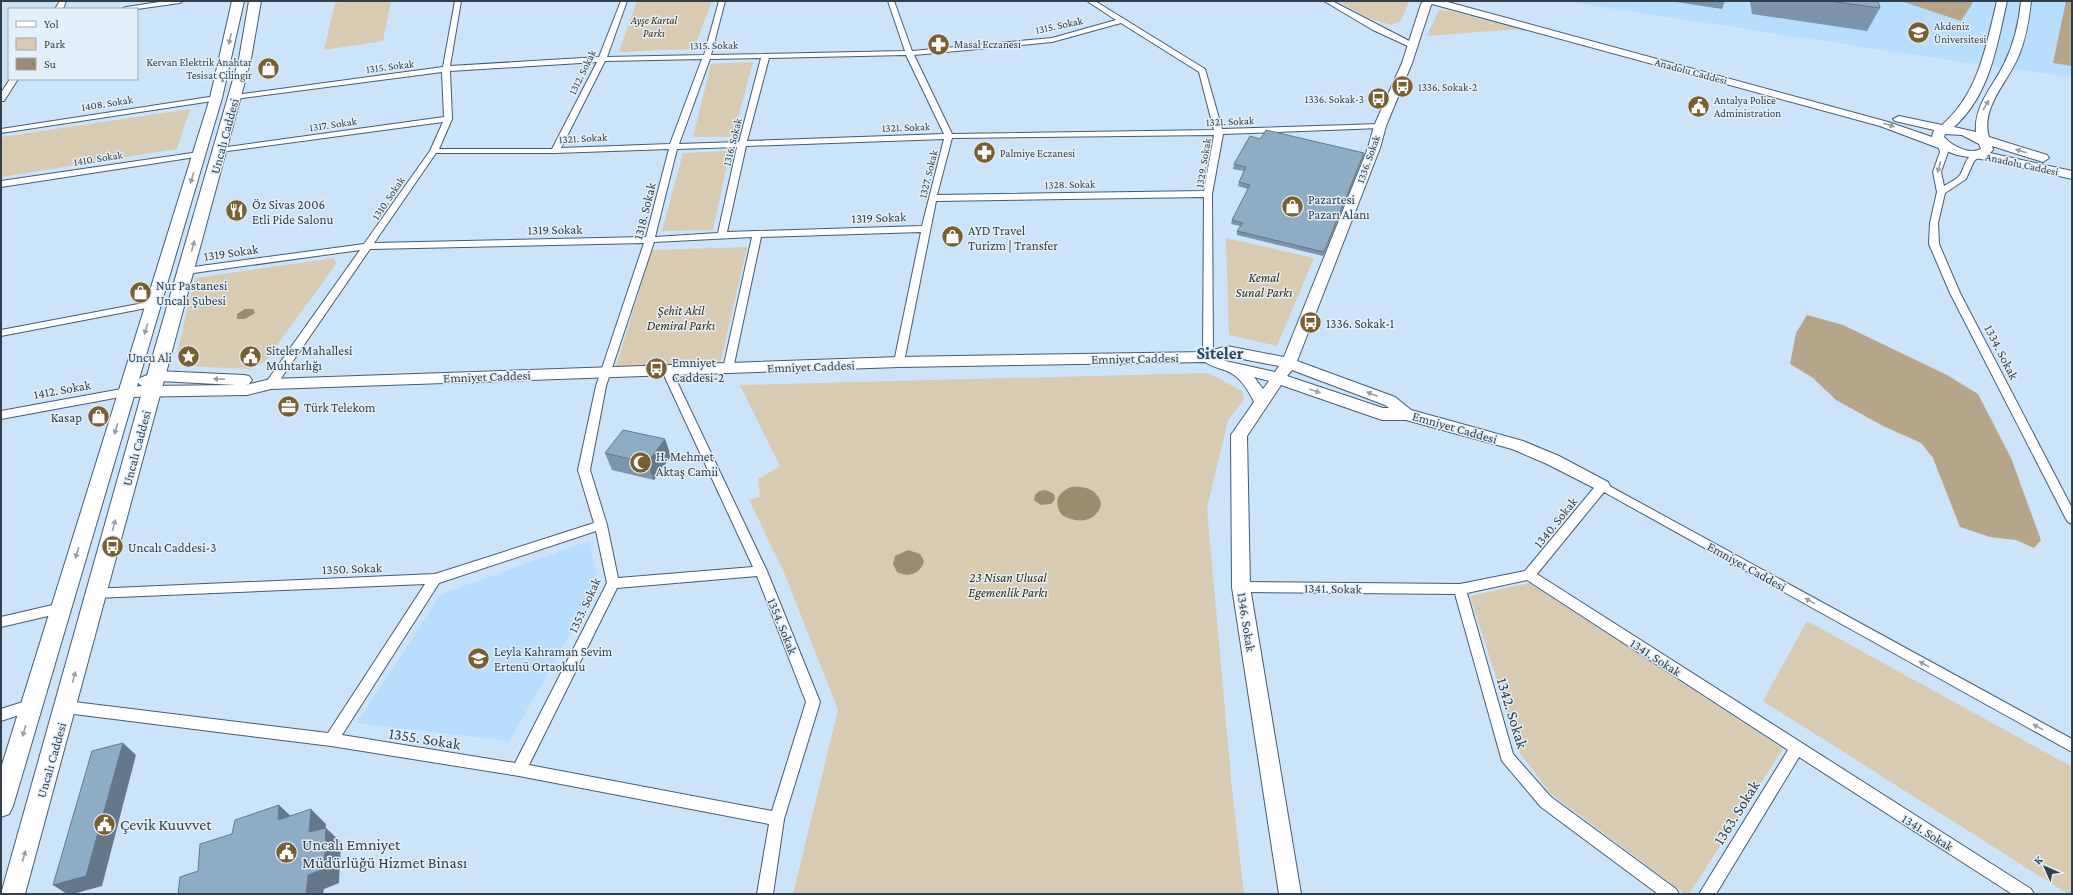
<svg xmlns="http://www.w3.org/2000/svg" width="2073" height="895" font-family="'Crimson Pro',serif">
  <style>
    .built { fill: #b9ddfd }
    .green { fill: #d9cab2 }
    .forest { fill: #b7a589 }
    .water { fill: #9c8b6f }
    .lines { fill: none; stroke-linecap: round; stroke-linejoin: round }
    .street-casing { stroke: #435d74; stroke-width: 2 }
    .secondary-casing { stroke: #435d74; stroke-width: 2 }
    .primary-casing { stroke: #435d74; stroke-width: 2 }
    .street { fill: #fff; fill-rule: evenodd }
    .secondary { fill: #fff; fill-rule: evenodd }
    .primary { fill: #fff; fill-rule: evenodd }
    .wall { fill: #7b94a9 }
    .shaded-wall { fill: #64788a }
    .building { fill: #8facc5; stroke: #64788a }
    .oneway { fill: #989ea4 }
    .labels { text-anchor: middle; stroke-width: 3; stroke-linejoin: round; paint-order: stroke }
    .far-park-label { font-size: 11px; font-style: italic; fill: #3c2902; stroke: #e3f0fa }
    .far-street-label { font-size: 11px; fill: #323e49; stroke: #e3f0fa }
    .far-poi-label { font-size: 11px; fill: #323e49; stroke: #e3f0fa; text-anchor: start }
    .street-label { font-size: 13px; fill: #323e49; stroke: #e3f0fa }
    .poi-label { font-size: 13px; fill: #323e49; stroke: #e3f0fa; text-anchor: start }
    .park-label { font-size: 13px; font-style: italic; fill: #3c2902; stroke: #e3f0fa }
    .near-street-label { font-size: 16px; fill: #323e49; stroke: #e3f0fa }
    .near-poi-label { font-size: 16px; fill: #323e49; stroke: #e3f0fa; text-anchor: start }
    .district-label { font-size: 17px; font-weight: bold; fill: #2d475c; stroke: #e3f0fa }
  </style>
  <rect width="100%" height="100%" fill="#cce4f9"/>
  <path class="built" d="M 1562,1 L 2072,1 L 2072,77 L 1969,63 Z
    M 589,541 L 599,585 L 509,741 L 357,723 L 441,594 Z"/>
  <path class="green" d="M 351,1 L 391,1 L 383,41 L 324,50 L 335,3 Z
    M 637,1 L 712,1 L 694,49 L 619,52 Z
    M 1337,1 L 1409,1 L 1401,21 L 1391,25 L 1368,18 Z
    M 1439,10 L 1450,11 L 1518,29 L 1427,36 Z
    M 753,62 L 733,137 L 693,137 L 711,64 Z
    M 190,109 L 177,149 L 1,177 L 1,137 Z
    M 730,151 L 713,230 L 662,231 L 683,153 Z
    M 1226,238 L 1314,258 L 1277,346 L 1229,335 Z
    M 747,247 L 720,365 L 616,366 L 652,250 Z
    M 334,258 L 336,264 L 265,362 L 249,369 L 184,366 L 177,353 L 195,278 Z
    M 1208,373 L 1242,391 L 1244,400 L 1228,420 L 1207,508 L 1232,789 L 1244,894 L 793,894 L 838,710 L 784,572 L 749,500 L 760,497 L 758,479 L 780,466 L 740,385 Z
    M 1530,583 L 1783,749 L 1689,894 L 1685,894 L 1550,793 L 1520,753 L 1470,596 Z
    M 1807,621 L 2072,767 L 2072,894 L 2068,894 L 1763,701 Z"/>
  <path class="forest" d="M 1901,1 L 1974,1 L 1961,21 Z
    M 2066,1 L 2072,1 L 2072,66 L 2053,63 Z
    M 1807,315 L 1843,325 L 1947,375 L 1978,394 L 2011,458 L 2041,540 L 2034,548 L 2016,540 L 1990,537 L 1960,527 L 1933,458 L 1921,443 L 1883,426 L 1836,400 L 1813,378 L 1790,364 L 1796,333 Z"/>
  <path class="water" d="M 245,309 L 253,309 L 255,313 L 245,319 L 237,319 L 237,314 Z
    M 1071,487 C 1085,486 1097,489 1101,503 C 1098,523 1076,524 1062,515 C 1053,503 1057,493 1071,487 Z
    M 1046,490 L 1054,494 L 1055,499 L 1051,504 L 1041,505 L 1034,500 L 1035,495 L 1039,491 Z
    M 908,550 L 920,554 L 924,561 C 921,574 908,578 897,572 L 893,564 L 895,556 Z"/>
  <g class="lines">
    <defs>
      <path id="street" d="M 60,1 L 66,1 L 63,9 L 55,9 Z
        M 166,1 L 183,1 L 180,3 L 137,9 L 122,9 L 126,7 Z
        M 455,1 L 461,1 L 450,66 L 599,57 L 621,1 L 627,1 L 607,57 L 704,55 L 719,1 L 725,1 L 711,55 L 905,51 L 888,1 L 894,1 L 912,51 L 1052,38 L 1116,20 L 1087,1 L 1095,1 L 1205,69 L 1222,129 L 1380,124 L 1384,126 L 1380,128 L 1223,134 L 1212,194 L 1213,357 L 1208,360 L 1203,357 L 1204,197 L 936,201 L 904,362 L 899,365 L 894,362 L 921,232 L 761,237 L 733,369 L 728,373 L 723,369 L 752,237 L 654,242 L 606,386 L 590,470 L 607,525 L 618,578 L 753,567 L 662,371 L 663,369 L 671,369 L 767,571 L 820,702 L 784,819 L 773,894 L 757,894 L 769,824 L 519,776 L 331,746 L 66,713 L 61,711 L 59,707 L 61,703 L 66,701 L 328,733 L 425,584 L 95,598 L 91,597 L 89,593 L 91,589 L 435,574 L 594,523 L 578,470 L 596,386 L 644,243 L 370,249 L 275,387 L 267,387 L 266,384 L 267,381 L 360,250 L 186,274 L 181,271 L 186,268 L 364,244 L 430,151 L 443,122 L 220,152 L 216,150 L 220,148 L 444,117 L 442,72 L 235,99 L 231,97 L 235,95 L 443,67 ZM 1121,23 L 1199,72 L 1214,130 L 952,134 L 914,55 L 1052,42 ZM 906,55 L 944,134 L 747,141 L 769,58 ZM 761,58 L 739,142 L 679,144 L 710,59 ZM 702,59 L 670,144 L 561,148 L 605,61 ZM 597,62 L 552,149 L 439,149 L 452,119 L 450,71 ZM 1214,135 L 1204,191 L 937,195 L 952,138 ZM 944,139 L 922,226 L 727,232 L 746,146 ZM 737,147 L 718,233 L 655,237 L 677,149 ZM 669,149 L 646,237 L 374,243 L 436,153 L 555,153 ZM 596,531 L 607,583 L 515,763 L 342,735 L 439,583 ZM 757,576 L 806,702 L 772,811 L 529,765 L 617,588 Z
        M 1324,1 L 1332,1 L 1417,45 L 1410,47 L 1373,30 Z
        M 10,79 L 18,79 L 4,101 L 1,101 L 1,93 Z
        M 216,96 L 219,96 L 219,100 L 1,133 L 1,129 Z
        M 1938,140 L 1944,140 L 1948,152 L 1941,172 L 1944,186 C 1949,183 1957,179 1960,175 C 1966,165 1965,155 1979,152 L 1983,154 L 1974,161 L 1966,179 L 1945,193 L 1938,223 L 1939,244 L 1960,293 L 2072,508 L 2072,524 L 2068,522 L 2066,519 L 1950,293 L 1929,244 L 1930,223 L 1937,192 L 1933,172 L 1940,152 L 1937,142 Z
        M 199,152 L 203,154 L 202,156 L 1,187 L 1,181 Z
        M 154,301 L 157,302 L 159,304 L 157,306 L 1,336 L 1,330 Z
        M 127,388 L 132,392 L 131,395 L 1,419 L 1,411 Z
        M 1602,482 L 2072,739 L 2072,752 L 1604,492 L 1537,574 L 2031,889 L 2034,894 L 2012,894 L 1799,757 L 1716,894 L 1699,894 L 1788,750 L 1527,580 L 1467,593 L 1513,754 L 1551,797 L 1676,889 L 1679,894 L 1658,894 L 1541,807 L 1502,761 L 1455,594 L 1241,592 L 1237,591 L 1235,587 L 1237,583 L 1241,582 L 1460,584 L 1525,571 L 1598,483 Z
        M 61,603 L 65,604 L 67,608 L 65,612 L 1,627 L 1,617 Z
        M 32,699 L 37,701 L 39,705 L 37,709 L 1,721 L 1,709 Z"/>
      <path id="secondary" d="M 1424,1 L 1444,1 L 1888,122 L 1932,137 L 1934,130 L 1895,121 L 1893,119 L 1899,116 L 1942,125 C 1979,93 1986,46 1997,1 L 2007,1 C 1997,45 1990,95 1954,127 L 1976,132 C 1974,105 1993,87 2004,64 C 2014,44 2019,23 2021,1 L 2031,1 C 2029,20 2026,38 2019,55 C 2009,81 1980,107 1989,137 L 2047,155 L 2049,158 L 2043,162 L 1992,146 L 1993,150 L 1990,153 L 2072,171 L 2072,179 L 1998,162 L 1957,155 L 1880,126 L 1432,4 L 1431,5 L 1412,63 L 1386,126 L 1380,148 L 1297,361 L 1395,397 L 1411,410 L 1523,441 L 1559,456 L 1608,482 L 1610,486 L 1608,490 L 1602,492 L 1547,464 L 1512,449 L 1406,420 L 1382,420 L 1281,385 L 1247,436 L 1250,587 L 1301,894 L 1279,894 L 1232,587 L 1231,435 L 1254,402 C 1249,391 1240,377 1229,372 C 1221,368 1214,368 1205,362 L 899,367 L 271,389 L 247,395 L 127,397 L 122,396 L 119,392 L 122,388 L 142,386 L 137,382 L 140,378 L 157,371 L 244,375 L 249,376 L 252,380 L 249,384 L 246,385 L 271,379 L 899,357 L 1207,352 L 1227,346 L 1284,357 L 1368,148 L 1374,126 L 1402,63 L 1421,4 ZM 1945,134 L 1962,135 L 1979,144 L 1981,149 C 1969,155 1952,146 1944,137 ZM 1227,356 L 1279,366 L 1275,372 L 1225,361 L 1221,358 ZM 1292,370 L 1385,405 L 1389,408 L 1383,408 L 1287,376 ZM 1254,377 L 1269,381 L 1263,389 ZM 159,381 L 236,385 L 148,386 Z"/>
      <path id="primary" d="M 232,1 L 244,1 L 222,98 L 13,806 L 9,814 L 1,817 L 1,768 L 210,98 Z
        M 249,1 L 261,1 L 251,59 L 25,894 L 1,894 L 139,403 L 239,59 Z"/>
    </defs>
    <use href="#street" class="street-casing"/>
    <use href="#secondary" class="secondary-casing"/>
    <use href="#primary" class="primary-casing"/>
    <use href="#street" class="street"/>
    <use href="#secondary" class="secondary"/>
    <use href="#primary" class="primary"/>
  </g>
  <path class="wall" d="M 1670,1 L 1725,1 L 1722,9 Z
    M 1750,1 L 1878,1 L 1880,8 L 1867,31 L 1752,14 Z
    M 1260,139 L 1364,153 L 1363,157 L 1323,256 L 1237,235 L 1237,231 L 1240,226 L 1231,224 L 1232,220 L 1248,189 L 1238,186 L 1239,182 L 1244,171 L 1233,169 L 1234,164 Z
    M 605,453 L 671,456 L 654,480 L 612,470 Z"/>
  <path class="shaded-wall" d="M 1364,153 L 1363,157 L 1323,256 L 1324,252 Z
    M 665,439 L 671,456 L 654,480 L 647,463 Z
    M 123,743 L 136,755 L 102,886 L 73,894 L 67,894 L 53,885 Z
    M 279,805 L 295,820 L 278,820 Z
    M 311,809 L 326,824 L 324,846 L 309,832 Z
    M 326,828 L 341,842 L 339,883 L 324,889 L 323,894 L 306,894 L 308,875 Z"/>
  <path class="building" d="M 1829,1 L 1878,1 L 1880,8 Z
    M 1266,130 L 1364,153 L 1324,252 L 1237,231 L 1243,223 L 1232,220 L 1250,185 L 1239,182 L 1246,167 L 1234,164 L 1250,136 L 1260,139 Z
    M 623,430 L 665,439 L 647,463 L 605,453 Z
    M 123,743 L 86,876 L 53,885 L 92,751 Z
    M 279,805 L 278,820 L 311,809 L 309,832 L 326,828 L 324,869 L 308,875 L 306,894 L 178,894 L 180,877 L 198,871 L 200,844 L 232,834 L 235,820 Z"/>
  <defs><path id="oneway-solid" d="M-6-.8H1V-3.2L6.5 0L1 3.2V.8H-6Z"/></defs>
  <g class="oneway">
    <use href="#oneway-solid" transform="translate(230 39) rotate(102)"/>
    <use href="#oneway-solid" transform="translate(1986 105) rotate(-59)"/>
    <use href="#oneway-solid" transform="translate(1889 125) rotate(18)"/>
    <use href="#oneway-solid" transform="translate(2021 151) rotate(-162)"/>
    <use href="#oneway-solid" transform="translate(1939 167) rotate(105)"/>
    <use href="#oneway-solid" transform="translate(192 178) rotate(107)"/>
    <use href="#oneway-solid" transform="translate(193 246) rotate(-75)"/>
    <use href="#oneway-solid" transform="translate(146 329) rotate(107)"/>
    <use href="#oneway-solid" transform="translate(219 379) rotate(-178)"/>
    <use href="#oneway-solid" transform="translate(1315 391) rotate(18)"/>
    <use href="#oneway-solid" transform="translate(1372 394) rotate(-159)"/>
    <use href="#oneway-solid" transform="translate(116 429) rotate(107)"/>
    <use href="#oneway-solid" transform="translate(114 525) rotate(-75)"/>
    <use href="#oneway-solid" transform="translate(77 553) rotate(107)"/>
    <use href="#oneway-solid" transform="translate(1810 601) rotate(-151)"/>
    <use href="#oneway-solid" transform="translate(1924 664) rotate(-151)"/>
    <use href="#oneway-solid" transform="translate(74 677) rotate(-75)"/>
    <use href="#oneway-solid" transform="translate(2038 727) rotate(-151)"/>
    <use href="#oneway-solid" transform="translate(24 731) rotate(107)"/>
    <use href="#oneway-solid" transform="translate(24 856) rotate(-74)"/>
  </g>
  <defs>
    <symbol id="university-disc" viewBox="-11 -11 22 22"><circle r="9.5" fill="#795e30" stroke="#e3f0fa"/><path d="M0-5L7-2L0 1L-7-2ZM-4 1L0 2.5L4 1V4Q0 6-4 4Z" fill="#fff"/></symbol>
    <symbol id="pharmacy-disc" viewBox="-11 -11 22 22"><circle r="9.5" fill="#795e30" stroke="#e3f0fa"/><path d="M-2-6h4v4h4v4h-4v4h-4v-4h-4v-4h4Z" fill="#fff"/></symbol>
    <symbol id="shop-disc" viewBox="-11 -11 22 22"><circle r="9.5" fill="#795e30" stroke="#e3f0fa"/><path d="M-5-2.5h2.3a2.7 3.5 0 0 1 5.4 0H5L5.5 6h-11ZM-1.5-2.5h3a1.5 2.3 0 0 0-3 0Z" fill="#fff"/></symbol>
    <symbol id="bus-disc" viewBox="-11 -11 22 22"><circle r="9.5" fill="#795e30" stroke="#e3f0fa"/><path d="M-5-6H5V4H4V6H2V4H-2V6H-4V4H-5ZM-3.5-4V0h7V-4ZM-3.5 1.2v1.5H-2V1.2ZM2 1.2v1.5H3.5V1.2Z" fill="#fff"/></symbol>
    <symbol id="civic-disc" viewBox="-11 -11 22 22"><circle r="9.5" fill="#795e30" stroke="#e3f0fa"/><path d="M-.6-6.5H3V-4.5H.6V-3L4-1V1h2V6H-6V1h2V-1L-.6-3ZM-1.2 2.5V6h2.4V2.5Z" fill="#fff"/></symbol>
    <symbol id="restaurant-disc" viewBox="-11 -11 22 22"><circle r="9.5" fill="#795e30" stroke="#e3f0fa"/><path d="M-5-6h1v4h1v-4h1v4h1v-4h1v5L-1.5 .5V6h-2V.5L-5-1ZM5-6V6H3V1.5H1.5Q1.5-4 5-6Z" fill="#fff"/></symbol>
    <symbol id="sight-disc" viewBox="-11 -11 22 22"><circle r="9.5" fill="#795e30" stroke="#e3f0fa"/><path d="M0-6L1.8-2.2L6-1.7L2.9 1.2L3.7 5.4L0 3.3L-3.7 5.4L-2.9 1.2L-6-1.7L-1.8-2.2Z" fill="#fff"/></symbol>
    <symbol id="office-disc" viewBox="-11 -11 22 22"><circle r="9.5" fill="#795e30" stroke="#e3f0fa"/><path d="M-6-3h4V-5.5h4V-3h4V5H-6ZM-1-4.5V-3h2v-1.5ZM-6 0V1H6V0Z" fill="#fff"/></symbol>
    <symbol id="mosque-disc" viewBox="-11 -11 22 22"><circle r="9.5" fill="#795e30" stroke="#e3f0fa"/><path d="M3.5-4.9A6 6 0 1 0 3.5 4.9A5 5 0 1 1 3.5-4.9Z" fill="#fff"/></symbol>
    <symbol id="school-disc" viewBox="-11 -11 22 22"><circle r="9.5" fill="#795e30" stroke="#e3f0fa"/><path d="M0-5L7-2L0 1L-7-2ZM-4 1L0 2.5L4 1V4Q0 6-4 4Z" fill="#fff"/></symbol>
  </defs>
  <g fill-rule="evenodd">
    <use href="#university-disc" x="1906" y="20" width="25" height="25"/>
    <use href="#pharmacy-disc" x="926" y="32" width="25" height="25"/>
    <use href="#shop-disc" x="256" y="56" width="25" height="25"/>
    <use href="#bus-disc" x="1390" y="74" width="25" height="25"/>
    <use href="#bus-disc" x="1366" y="86" width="25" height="25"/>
    <use href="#civic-disc" x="1686" y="94" width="25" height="25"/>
    <use href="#pharmacy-disc" x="972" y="140" width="25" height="25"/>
    <use href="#shop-disc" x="1280" y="194" width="25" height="25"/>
    <use href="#restaurant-disc" x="224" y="198" width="25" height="25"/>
    <use href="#shop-disc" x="940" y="224" width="25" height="25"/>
    <use href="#shop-disc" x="128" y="280" width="25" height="25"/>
    <use href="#bus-disc" x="1298" y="310" width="25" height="25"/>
    <use href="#sight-disc" x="176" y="344" width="25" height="25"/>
    <use href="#civic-disc" x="238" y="344" width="25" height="25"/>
    <use href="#bus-disc" x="644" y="356" width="25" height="25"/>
    <use href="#office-disc" x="276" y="394" width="25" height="25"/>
    <use href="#shop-disc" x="86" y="404" width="25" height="25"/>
    <use href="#mosque-disc" x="628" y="450" width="25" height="25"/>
    <use href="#bus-disc" x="100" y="534" width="25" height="25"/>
    <use href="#school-disc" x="466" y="646" width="25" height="25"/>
    <use href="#civic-disc" x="92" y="812" width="25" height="25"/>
    <use href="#civic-disc" x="274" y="840" width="25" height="25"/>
  </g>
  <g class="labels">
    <g class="far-park-label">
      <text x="654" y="24">Ayşe Kartal<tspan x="654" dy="13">Parkı</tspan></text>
    </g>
    <g class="far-street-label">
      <text transform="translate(1059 25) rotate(-12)" y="4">1315. Sokak</text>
      <text transform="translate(714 45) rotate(-1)" y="4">1315. Sokak</text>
      <text transform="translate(390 66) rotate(-7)" y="4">1315. Sokak</text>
      <text transform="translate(1691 71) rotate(15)" y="4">Anadolu Caddesi</text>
      <text transform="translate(582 72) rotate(-64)" y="4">1312. Sokak</text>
      <text transform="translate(107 103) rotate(-9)" y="4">1408. Sokak</text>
      <text transform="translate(1230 121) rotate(-2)" y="4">1321. Sokak</text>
      <text transform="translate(333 124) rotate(-8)" y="4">1317. Sokak</text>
      <text transform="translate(906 127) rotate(-2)" y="4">1321. Sokak</text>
      <text transform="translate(583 138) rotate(-3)" y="4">1321. Sokak</text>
      <text transform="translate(732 142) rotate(-76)" y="4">1316. Sokak</text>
      <text transform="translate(98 158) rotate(-9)" y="4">1410. Sokak</text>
      <text transform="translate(1368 159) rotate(-70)" y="4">1336. Sokak</text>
      <text transform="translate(1203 163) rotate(-81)" y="4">1329. Sokak</text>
      <text transform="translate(2022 164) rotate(12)" y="4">Anadolu Caddesi</text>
      <text transform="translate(928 174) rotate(-76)" y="4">1327. Sokak</text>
      <text transform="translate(1070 184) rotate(-1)" y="4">1328. Sokak</text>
      <text transform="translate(388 198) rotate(-56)" y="4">1310. Sokak</text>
    </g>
    <g class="far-poi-label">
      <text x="1934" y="30">Akdeniz<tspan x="1934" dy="13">Üniversitesi</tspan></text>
      <text x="954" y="48">Masal Eczanesi</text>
      <text x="252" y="66" text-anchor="end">Kervan Elektrik Anahtar<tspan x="252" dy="13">Tesisat Çilingir</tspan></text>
      <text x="1418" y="91">1336. Sokak-2</text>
      <text x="1364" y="103" text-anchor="end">1336. Sokak-3</text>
      <text x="1714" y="104">Antalya Police<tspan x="1714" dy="13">Administration</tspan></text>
      <text x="1000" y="157">Palmiye Eczanesi</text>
    </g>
    <g class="street-label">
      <text transform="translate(224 136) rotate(-75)" y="5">Uncalı Caddesi</text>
      <text transform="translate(644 211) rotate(-76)" y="5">1318. Sokak</text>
      <text transform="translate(879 217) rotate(-2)" y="5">1319 Sokak</text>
      <text transform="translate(555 229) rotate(-1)" y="5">1319 Sokak</text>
      <text transform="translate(231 252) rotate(-8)" y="5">1319 Sokak</text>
      <text transform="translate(2002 352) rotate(63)" y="5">1334. Sokak</text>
      <text transform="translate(1135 358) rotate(-1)" y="5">Emniyet Caddesi</text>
      <text transform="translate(811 366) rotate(-2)" y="5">Emniyet Caddesi</text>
      <text transform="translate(487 376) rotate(-2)" y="5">Emniyet Caddesi</text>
      <text transform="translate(62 389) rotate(-10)" y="5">1412. Sokak</text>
      <text transform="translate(1455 427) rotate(16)" y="5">Emniyet Caddesi</text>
      <text transform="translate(136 448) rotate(-75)" y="5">Uncalı Caddesi</text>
      <text transform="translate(1555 522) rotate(-51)" y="5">1340. Sokak</text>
      <text transform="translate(1747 566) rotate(29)" y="5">Emniyet Caddesi</text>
      <text transform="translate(352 568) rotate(-2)" y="5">1350. Sokak</text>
      <text transform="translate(1333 588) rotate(1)" y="5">1341. Sokak</text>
      <text transform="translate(584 605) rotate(-65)" y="5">1353. Sokak</text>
      <text transform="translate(1247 622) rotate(81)" y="5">1346. Sokak</text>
      <text transform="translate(783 626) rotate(68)" y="5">1354. Sokak</text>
      <text transform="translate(1656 657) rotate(33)" y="5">1341. Sokak</text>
      <text transform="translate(51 760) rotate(-74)" y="5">Uncalı Caddesi</text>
      <text transform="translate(1928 832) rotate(32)" y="5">1341. Sokak</text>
    </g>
    <g class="poi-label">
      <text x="1308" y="204">Pazartesi<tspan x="1308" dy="15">Pazarı Alanı</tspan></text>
      <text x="252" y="209">Öz Sivas 2006<tspan x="252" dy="15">Etli Pide Salonu</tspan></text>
      <text x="968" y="235">AYD Travel<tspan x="968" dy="15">Turizm | Transfer</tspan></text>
      <text x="156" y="290">Nur Pastanesi<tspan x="156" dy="15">Uncalı Şubesi</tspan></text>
      <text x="1326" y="328">1336. Sokak-1</text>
      <text x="266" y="355">Siteler Mahallesi<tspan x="266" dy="15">Muhtarlığı</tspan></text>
      <text x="172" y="362" text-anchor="end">Uncu Ali</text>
      <text x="672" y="367">Emniyet<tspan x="672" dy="15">Caddesi-2</tspan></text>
      <text x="304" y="412">Türk Telekom</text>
      <text x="82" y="422" text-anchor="end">Kasap</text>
      <text x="656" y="461">H. Mehmet<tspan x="656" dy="15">Aktaş Camii</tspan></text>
      <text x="128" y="552">Uncalı Caddesi-3</text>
      <text x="494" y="656">Leyla Kahraman Sevim<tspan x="494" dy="15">Ertenü Ortaokulu</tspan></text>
    </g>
    <g class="park-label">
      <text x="1264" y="282">Kemal<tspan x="1264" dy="15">Sunal Parkı</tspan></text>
      <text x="681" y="315">Şehit Akil<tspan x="681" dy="15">Demiral Parkı</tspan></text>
      <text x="1008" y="582">23 Nisan Ulusal<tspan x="1008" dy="15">Egemenlik Parkı</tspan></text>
    </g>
    <g class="near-street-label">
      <text transform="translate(1513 713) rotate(73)" y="6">1342. Sokak</text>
      <text transform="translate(425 738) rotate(9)" y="6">1355. Sokak</text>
      <text transform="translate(1736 812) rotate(-58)" y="6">1363. Sokak</text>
    </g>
    <g class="near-poi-label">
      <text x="120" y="830">Çevik Kuuvvet</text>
      <text x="302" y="850">Uncalı Emniyet<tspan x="302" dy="18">Müdürlüğü Hizmet Binası</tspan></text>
    </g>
    <g class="district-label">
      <text x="1220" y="359">Siteler</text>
    </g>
  </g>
  <rect width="2073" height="895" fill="none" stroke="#323e49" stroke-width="4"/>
  <rect x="8" y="8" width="130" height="72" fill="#e3f0fa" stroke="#9ca9b3"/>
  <rect x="16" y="21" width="20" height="6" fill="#ffffff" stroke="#9ca9b3"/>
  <text x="44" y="28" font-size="12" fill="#323e49">Yol</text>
  <rect x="16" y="38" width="20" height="12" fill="#d9cab2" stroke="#9ca9b3"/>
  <text x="44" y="48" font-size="12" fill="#323e49">Park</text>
  <rect x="16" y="58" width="20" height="12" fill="#9c8b6f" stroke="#9ca9b3"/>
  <text x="44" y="68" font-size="12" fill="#323e49">Su</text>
  <g transform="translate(2045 867) rotate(315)" stroke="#e3f0fa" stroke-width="3" paint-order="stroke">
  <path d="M0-3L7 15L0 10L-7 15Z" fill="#323e49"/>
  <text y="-6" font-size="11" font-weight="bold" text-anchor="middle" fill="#323e49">K</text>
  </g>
</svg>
